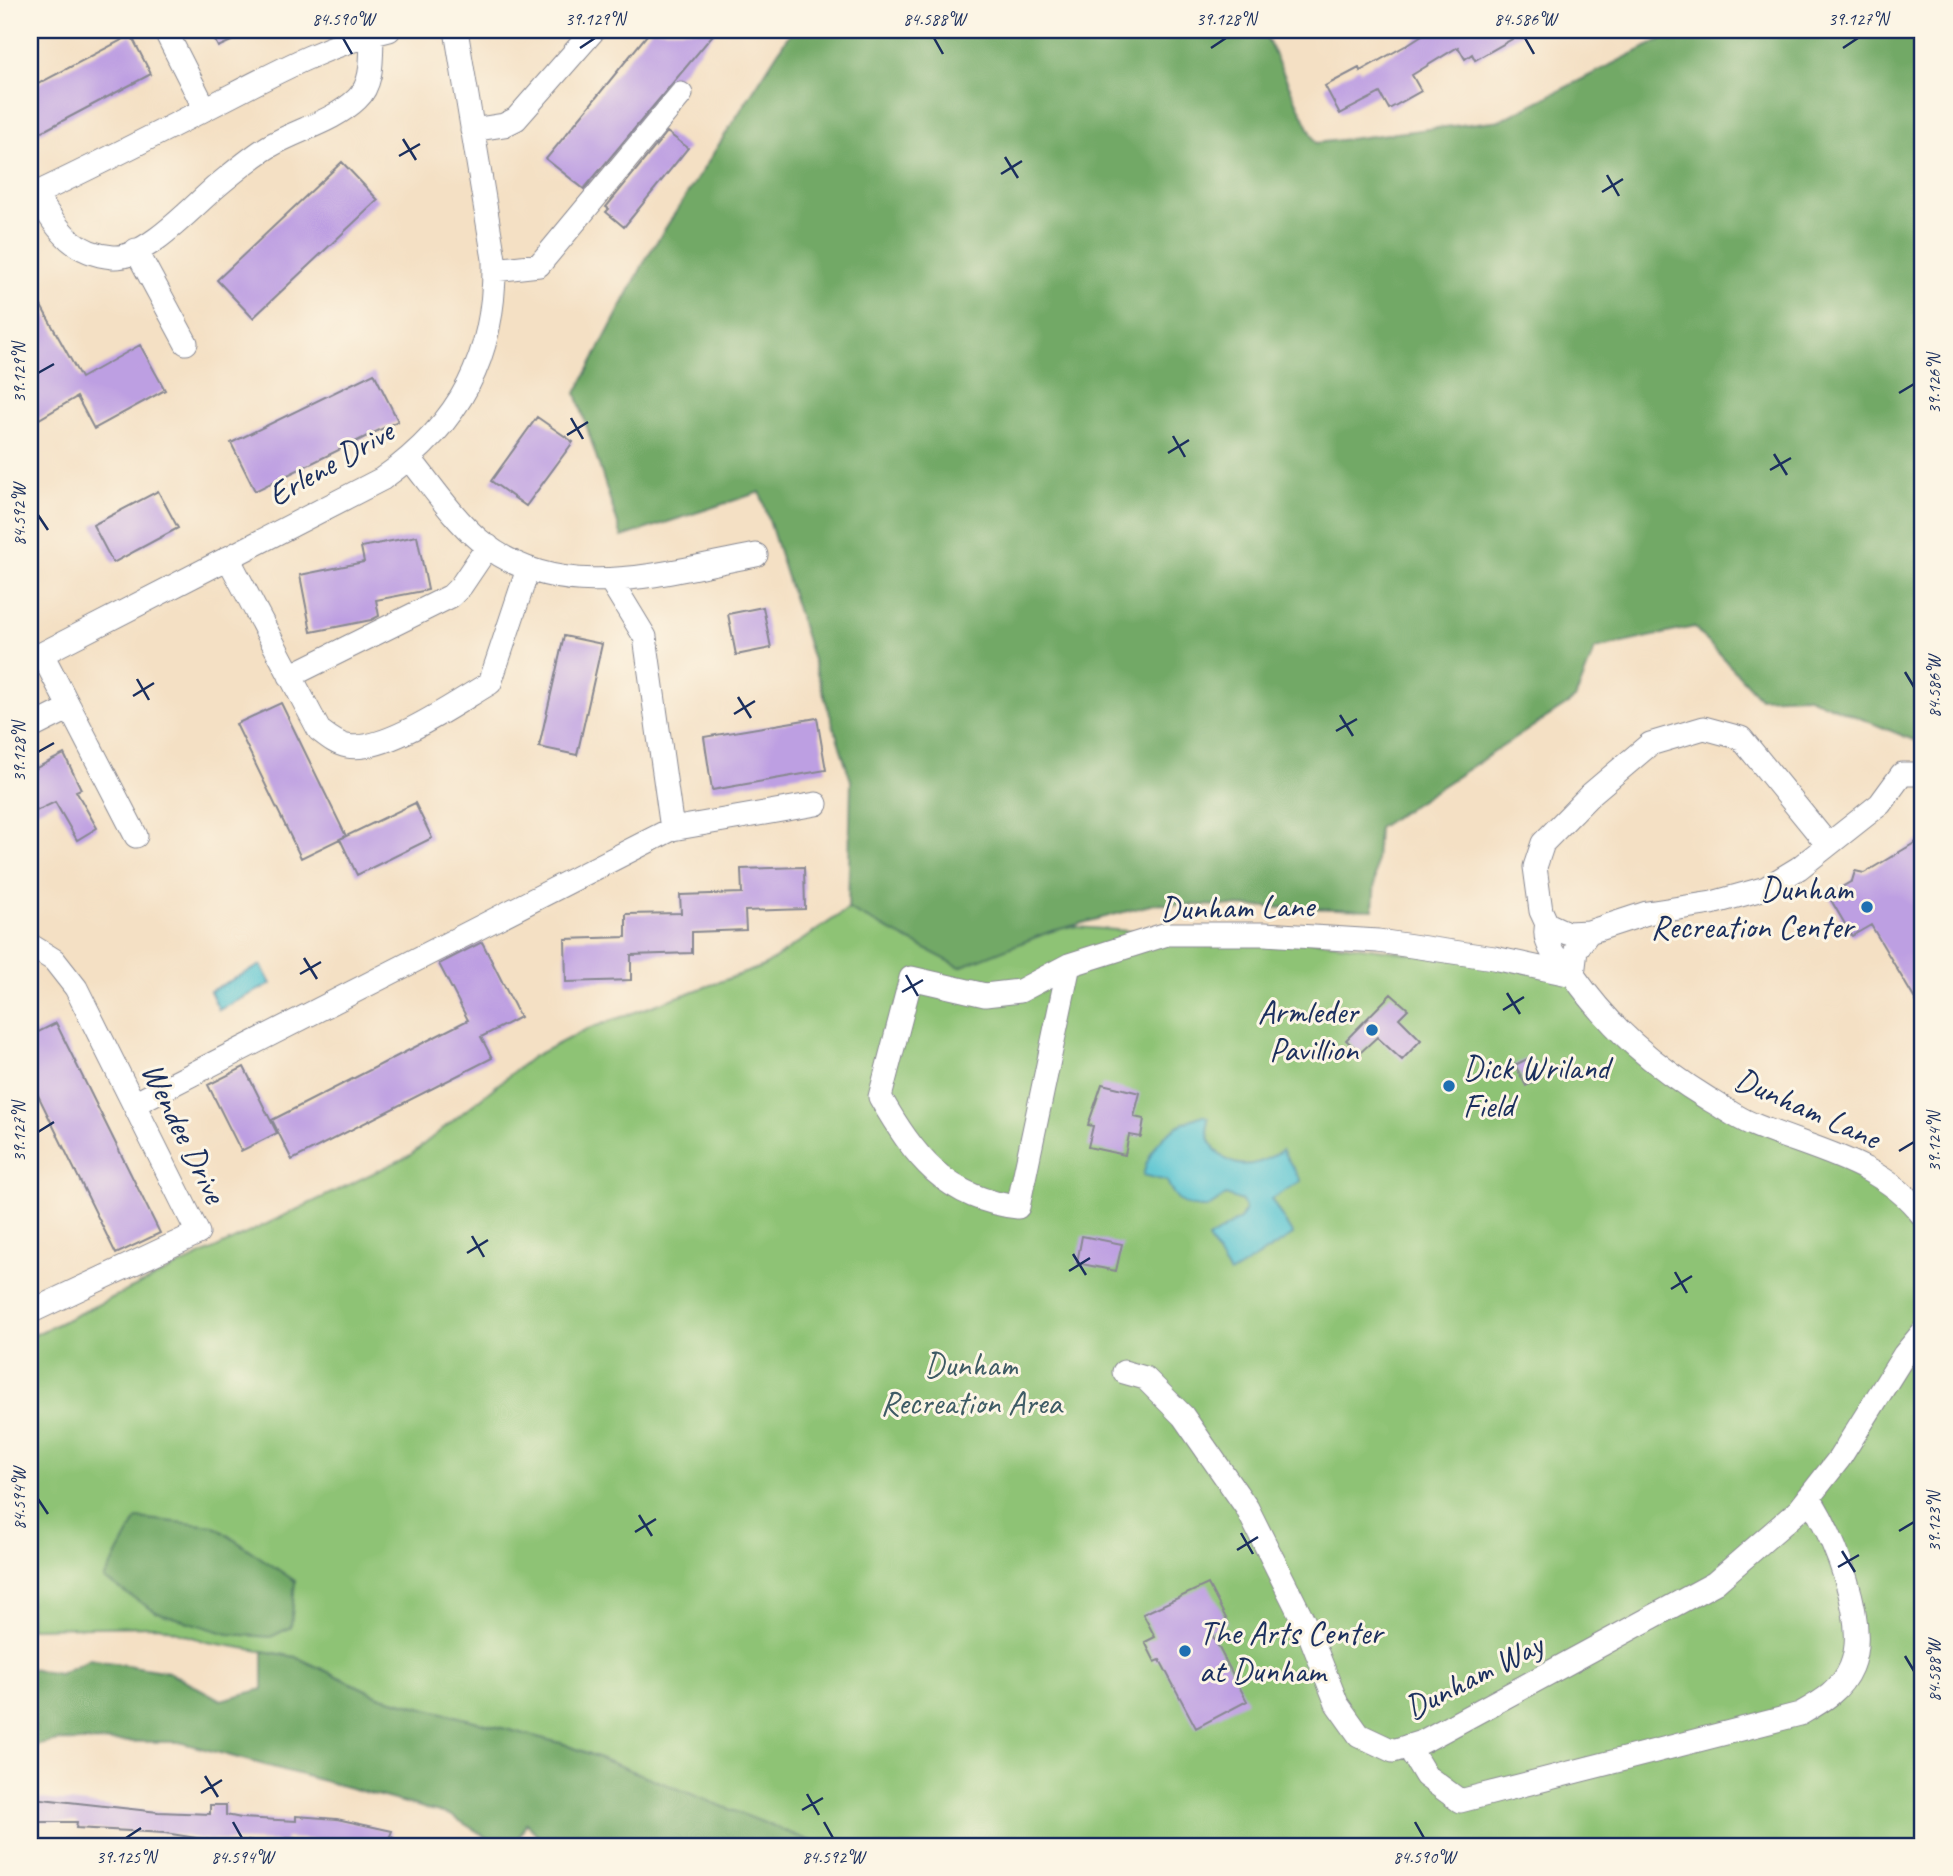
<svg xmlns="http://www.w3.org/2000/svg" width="1953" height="1876" font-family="Caveat,sans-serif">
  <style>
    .green { fill: #8ec375; stroke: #54796a; stroke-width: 2 }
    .forest { fill: #72a966; stroke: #466c62; stroke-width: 2 }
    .water { fill: #59c5d2; stroke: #3a7a98; stroke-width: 2 }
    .building { fill: #bd9fe2 }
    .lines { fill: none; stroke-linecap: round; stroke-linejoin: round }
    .minor-casing { stroke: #888891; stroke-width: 25 }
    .minor { stroke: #fff; stroke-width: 23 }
    .ticks { fill: none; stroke: #1b2f5e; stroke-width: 2.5 }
    .poi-dot { fill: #1f6fb2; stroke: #fcf5e5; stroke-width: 2.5 }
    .labels { text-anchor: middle; stroke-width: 6; stroke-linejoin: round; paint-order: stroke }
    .street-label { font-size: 33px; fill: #1b2f5e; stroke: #fcf5e5 }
    .poi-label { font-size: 33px; fill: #1b2f5e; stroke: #fcf5e5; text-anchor: end }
    .park-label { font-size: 33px; fill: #3e5b65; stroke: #fcf5e5 }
    .neatline { fill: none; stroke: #1b2f5e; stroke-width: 2.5 }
    .ticks-label { font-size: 18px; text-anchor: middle; fill: #1b2f5e }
  </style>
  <rect width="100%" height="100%" fill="#fcf5e5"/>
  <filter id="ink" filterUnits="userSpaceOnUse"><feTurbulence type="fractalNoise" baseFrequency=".0143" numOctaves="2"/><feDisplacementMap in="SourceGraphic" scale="14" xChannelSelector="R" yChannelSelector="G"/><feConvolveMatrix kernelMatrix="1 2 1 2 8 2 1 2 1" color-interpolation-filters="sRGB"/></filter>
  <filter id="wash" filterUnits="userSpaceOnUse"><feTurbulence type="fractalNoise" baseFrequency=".00686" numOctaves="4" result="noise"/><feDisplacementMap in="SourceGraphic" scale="28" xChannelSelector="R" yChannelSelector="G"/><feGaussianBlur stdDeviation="1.57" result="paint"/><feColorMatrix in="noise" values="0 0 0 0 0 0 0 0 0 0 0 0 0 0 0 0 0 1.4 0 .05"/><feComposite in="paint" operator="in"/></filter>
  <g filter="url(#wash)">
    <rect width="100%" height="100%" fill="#f4e0c4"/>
    <path class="green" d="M 848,909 L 1167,934 L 1265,934 L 1573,975 L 1681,1082 L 1873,1170 L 1923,1216 L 1923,1846 L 823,1846 L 564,1744 L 381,1697 L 296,1657 L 207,1642 L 159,1626 L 30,1628 L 30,1337 L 409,1156 L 532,1057 L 585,1030 L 764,966 Z"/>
    <path class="forest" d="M 792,30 L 1263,30 L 1316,143 L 1501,120 L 1668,36 L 1671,30 L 1923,30 L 1923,744 L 1806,696 L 1760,698 L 1694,627 L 1595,649 L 1575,699 L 1378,828 L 1373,910 L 1154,904 L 1049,932 L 960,967 L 848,909 L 851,781 L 760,492 L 622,537 L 576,393 L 647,257 Z
      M 137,1518 L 214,1526 L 295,1581 L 291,1627 L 271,1637 L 228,1634 L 156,1612 L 104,1579 Z
      M 263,1651 L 296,1657 L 381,1697 L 564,1744 L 823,1846 L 548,1846 L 526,1823 L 515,1846 L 501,1846 L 450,1815 L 179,1742 L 58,1741 L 30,1747 L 30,1669 L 59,1674 L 90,1659 L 169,1672 L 221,1700 L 263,1689 Z"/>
    <path class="water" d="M 261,965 L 271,984 L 219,1010 L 210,991 Z
      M 1203,1115 L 1208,1118 C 1203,1147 1228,1171 1256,1163 C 1266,1161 1274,1155 1282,1150 L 1301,1181 L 1271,1199 L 1293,1235 L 1230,1274 L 1208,1239 L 1241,1218 L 1245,1209 L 1242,1201 L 1226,1195 L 1207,1208 C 1186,1209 1174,1200 1167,1181 L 1143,1175 C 1152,1141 1170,1126 1203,1115 Z"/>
    <g id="blocks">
      <path class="building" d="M 210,30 L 256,30 L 218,47 Z
        M 651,30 L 717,30 L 584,189 L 546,159 Z
        M 1418,30 L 1528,30 L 1475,60 L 1472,54 L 1465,59 L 1458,47 L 1412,75 L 1421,91 L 1389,109 L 1380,93 L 1340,114 L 1325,86 L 1359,68 L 1360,71 L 1405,46 L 1422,35 Z
        M 131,35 L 151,74 L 30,138 L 30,88 Z
        M 667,132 L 688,148 L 624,227 L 606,212 L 609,209 L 606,207 Z
        M 342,162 L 378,200 L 253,318 L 217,280 Z
        M 30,286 L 81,378 L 140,345 L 165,390 L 94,429 L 77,397 L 39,419 L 30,402 Z
        M 374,373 L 398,421 L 255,491 L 231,443 Z
        M 537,417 L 573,442 L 526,506 L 491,481 Z
        M 158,491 L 178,528 L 113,563 L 93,525 Z
        M 417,536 L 428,590 L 376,600 L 379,616 L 371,620 L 311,632 L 300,575 L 364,562 L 361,547 Z
        M 763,607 L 771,648 L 736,655 L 728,614 Z
        M 564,636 L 602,644 L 577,755 L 539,747 Z
        M 281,703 L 346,836 L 301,858 L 236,724 Z
        M 817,718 L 826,770 L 712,790 L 704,737 Z
        M 64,754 L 81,789 L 76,791 L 97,828 L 77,840 L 55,802 L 30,814 L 30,771 Z
        M 415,803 L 432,838 L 357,875 L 340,839 Z
        M 1923,838 L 1923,1013 L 1871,925 L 1852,936 L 1828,895 L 1852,881 L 1855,871 L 1864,873 Z
        M 804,867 L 805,909 L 745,911 L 746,930 L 692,932 L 692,953 L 631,955 L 631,980 L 566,982 L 565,939 L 626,937 L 626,914 L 681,913 L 680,895 L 742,893 L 741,869 Z
        M 482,942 L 520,1017 L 481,1037 L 492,1058 L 292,1160 L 272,1120 L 468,1020 L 439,964 Z
        M 1391,994 L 1408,1009 L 1399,1018 L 1421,1040 L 1402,1060 L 1377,1037 L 1360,1053 L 1346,1040 Z
        M 56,1023 L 160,1233 L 116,1254 L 30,1079 L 30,1036 Z
        M 1531,1057 L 1541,1078 L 1526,1086 L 1515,1065 Z
        M 244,1067 L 277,1133 L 241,1151 L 208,1085 Z
        M 1102,1084 L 1140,1093 L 1134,1117 L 1144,1119 L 1141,1137 L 1129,1135 L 1125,1155 L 1088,1147 L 1093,1126 L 1088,1125 Z
        M 1082,1236 L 1122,1244 L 1116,1271 L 1077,1263 Z
        M 1208,1584 L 1228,1622 L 1210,1631 L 1247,1701 L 1196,1728 L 1160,1660 L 1155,1662 L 1145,1642 L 1155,1637 L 1143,1614 Z
        M 33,1798 L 158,1812 L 210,1814 L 210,1805 L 226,1805 L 226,1815 L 241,1818 L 296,1821 L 296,1816 L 337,1819 L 392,1831 L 390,1836 L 407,1846 L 356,1846 L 335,1841 L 286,1838 L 285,1842 L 209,1840 L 165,1833 L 76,1828 L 77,1822 L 31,1822 Z"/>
    </g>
  </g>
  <g filter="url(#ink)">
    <use href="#blocks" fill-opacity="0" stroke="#888891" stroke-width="2"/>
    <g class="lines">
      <defs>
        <path id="minor" d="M 165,30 L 205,109
          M 372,34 C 371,56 374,83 357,99 C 333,122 296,130 268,147 C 250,158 233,173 217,186 C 193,206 146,259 113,257 C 70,253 57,227 35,194 C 97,165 157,134 217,103 C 273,74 327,44 389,30
          M 472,130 L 504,125 L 516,119 L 594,30
          M 136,250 L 186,343
          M 494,270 L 539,265 L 681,94
          M 410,459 C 432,486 453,518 479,540 C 560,608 664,572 756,555
          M 228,558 L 319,730 C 327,736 336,744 347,746 C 384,754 457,702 490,683 L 528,569
          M 611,581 L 645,637 L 672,829
          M 42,654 L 136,836
          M 30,660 L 382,479 C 461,423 496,356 494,259 L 456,30
          M 290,676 L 451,596 L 461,586 L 488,546
          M 30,728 L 70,708
          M 1923,774 L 1902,774 L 1880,804 L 1799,868 L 1766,888 L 1712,903 L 1647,913 L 1589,932 L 1576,950 L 1573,975 C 1611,1029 1653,1065 1710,1100 C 1724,1108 1737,1118 1752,1124 C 1813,1150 1882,1161 1923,1216
          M 1547,924 C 1541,944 1559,962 1573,975
          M 1589,932 L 1567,933 L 1547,924 L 1541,911 L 1535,867 L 1543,843 L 1591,794 L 1650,744 L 1704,728 L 1741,738 L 1828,845
          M 30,945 L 54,960 L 76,988 L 198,1233 L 30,1312
          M 1069,965 L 1018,1207 C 946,1199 914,1156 880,1097 L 911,978 L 985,995 L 1020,991 L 1069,965 L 1167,934 L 1265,934 L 1378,941 L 1494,958 L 1573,975
          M 134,1104 L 672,829 L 816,804
          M 1124,1372 L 1145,1378 L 1183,1416 L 1247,1508 L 1308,1630 L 1337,1704 L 1359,1735 L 1393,1751 L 1422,1742 L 1715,1583 L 1799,1510 L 1839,1459 L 1904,1355 L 1923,1332
          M 1408,1746 L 1426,1776 L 1460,1801 L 1800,1714 C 1821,1702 1841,1691 1851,1667 C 1870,1622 1833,1536 1809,1497"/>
      </defs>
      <use href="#minor" class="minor-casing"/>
      <use href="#minor" class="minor"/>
    </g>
  </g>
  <path class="ticks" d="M 343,38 L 352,54M 934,38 L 943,54M 1525,38 L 1534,54M 580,48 L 595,38M 1211,48 L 1226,38M 1843,48 L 1858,38M 403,139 L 416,160M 399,156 L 420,144M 1005,157 L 1018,178M 1001,174 L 1022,161M 1607,175 L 1619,196M 1602,192 L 1623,179M 38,373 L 54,364M 1899,393 L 1914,384M 571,418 L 583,439M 567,435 L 588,422M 1173,436 L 1185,457M 1168,453 L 1189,440M 1774,454 L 1787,475M 1770,470 L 1791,458M 38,515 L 48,530M 1905,672 L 1914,687M 137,679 L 149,700M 133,696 L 154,683M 738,697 L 751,718M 734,714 L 755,701M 1340,715 L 1353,736M 1336,731 L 1357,719M 38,752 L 54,743M 304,958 L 317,979M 300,974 L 321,962M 906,975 L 918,996M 902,992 L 923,980M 1507,993 L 1520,1014M 1503,1010 L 1524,997M 38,1132 L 54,1122M 1899,1151 L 1914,1142M 472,1236 L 484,1257M 467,1253 L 488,1240M 1073,1254 L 1086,1275M 1069,1271 L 1090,1258M 1675,1272 L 1687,1293M 1671,1289 L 1692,1276M 38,1499 L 48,1514M 639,1515 L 652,1536M 1899,1531 L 1914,1522M 635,1532 L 656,1519M 1241,1533 L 1253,1554M 1237,1550 L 1258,1537M 1842,1551 L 1855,1572M 1838,1567 L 1859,1555M 1905,1656 L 1914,1671M 205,1776 L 218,1797M 201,1793 L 222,1780M 807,1794 L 819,1815M 802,1810 L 823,1798M 233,1822 L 242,1838M 824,1822 L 833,1838M 1415,1822 L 1424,1838M 126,1838 L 141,1828"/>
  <g class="poi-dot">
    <circle cx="1867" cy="907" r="7"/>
    <circle cx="1372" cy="1030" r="7"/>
    <circle cx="1449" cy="1086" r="7"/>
    <circle cx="1185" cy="1651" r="7"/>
  </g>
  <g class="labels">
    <g class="street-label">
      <text transform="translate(330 462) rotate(-30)" y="12">Erlene Drive</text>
      <text transform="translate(1237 906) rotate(-1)" y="12">Dunham Lane</text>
      <text transform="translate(1808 1107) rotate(24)" y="12">Dunham Lane</text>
      <text transform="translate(185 1132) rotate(64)" y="12">Wendee Drive</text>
      <text transform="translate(1473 1675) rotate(-27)" y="12">Dunham Way</text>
    </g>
    <g class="poi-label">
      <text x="1853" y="900">Dunham<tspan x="1853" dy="38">Recreation Center</tspan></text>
      <text x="1358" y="1023">Armleder<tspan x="1358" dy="38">Pavillion</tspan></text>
      <text x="1463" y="1079" text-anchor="start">Dick Wriland<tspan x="1463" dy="38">Field</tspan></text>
      <text x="1199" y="1644" text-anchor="start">The Arts Center<tspan x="1199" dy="38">at Dunham</tspan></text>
    </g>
    <g class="park-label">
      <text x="971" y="1376">Dunham<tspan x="971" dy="38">Recreation Area</tspan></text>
    </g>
  </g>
  <rect width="1953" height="1876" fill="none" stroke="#fcf5e5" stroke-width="77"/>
  <rect x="38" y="38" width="1876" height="1800" class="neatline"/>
  <g class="ticks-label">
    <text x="343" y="25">84.590°W</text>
    <text x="595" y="25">39.129°N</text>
    <text x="934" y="25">84.588°W</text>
    <text x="1226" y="25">39.128°N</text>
    <text x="1525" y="25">84.586°W</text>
    <text x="1858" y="25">39.127°N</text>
    <text transform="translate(19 373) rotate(-90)" y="6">39.129°N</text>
    <text transform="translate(1934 384) rotate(-90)" y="6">39.126°N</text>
    <text transform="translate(19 515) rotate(-90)" y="6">84.592°W</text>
    <text transform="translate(1934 687) rotate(-90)" y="6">84.586°W</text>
    <text transform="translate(19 752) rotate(-90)" y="6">39.128°N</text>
    <text transform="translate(19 1132) rotate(-90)" y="6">39.127°N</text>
    <text transform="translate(1934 1142) rotate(-90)" y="6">39.124°N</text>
    <text transform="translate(19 1499) rotate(-90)" y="6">84.594°W</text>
    <text transform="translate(1934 1522) rotate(-90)" y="6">39.123°N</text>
    <text transform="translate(1934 1671) rotate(-90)" y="6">84.588°W</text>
    <text x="126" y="1863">39.125°N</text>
    <text x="242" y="1863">84.594°W</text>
    <text x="833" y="1863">84.592°W</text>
    <text x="1424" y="1863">84.590°W</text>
  </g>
</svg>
